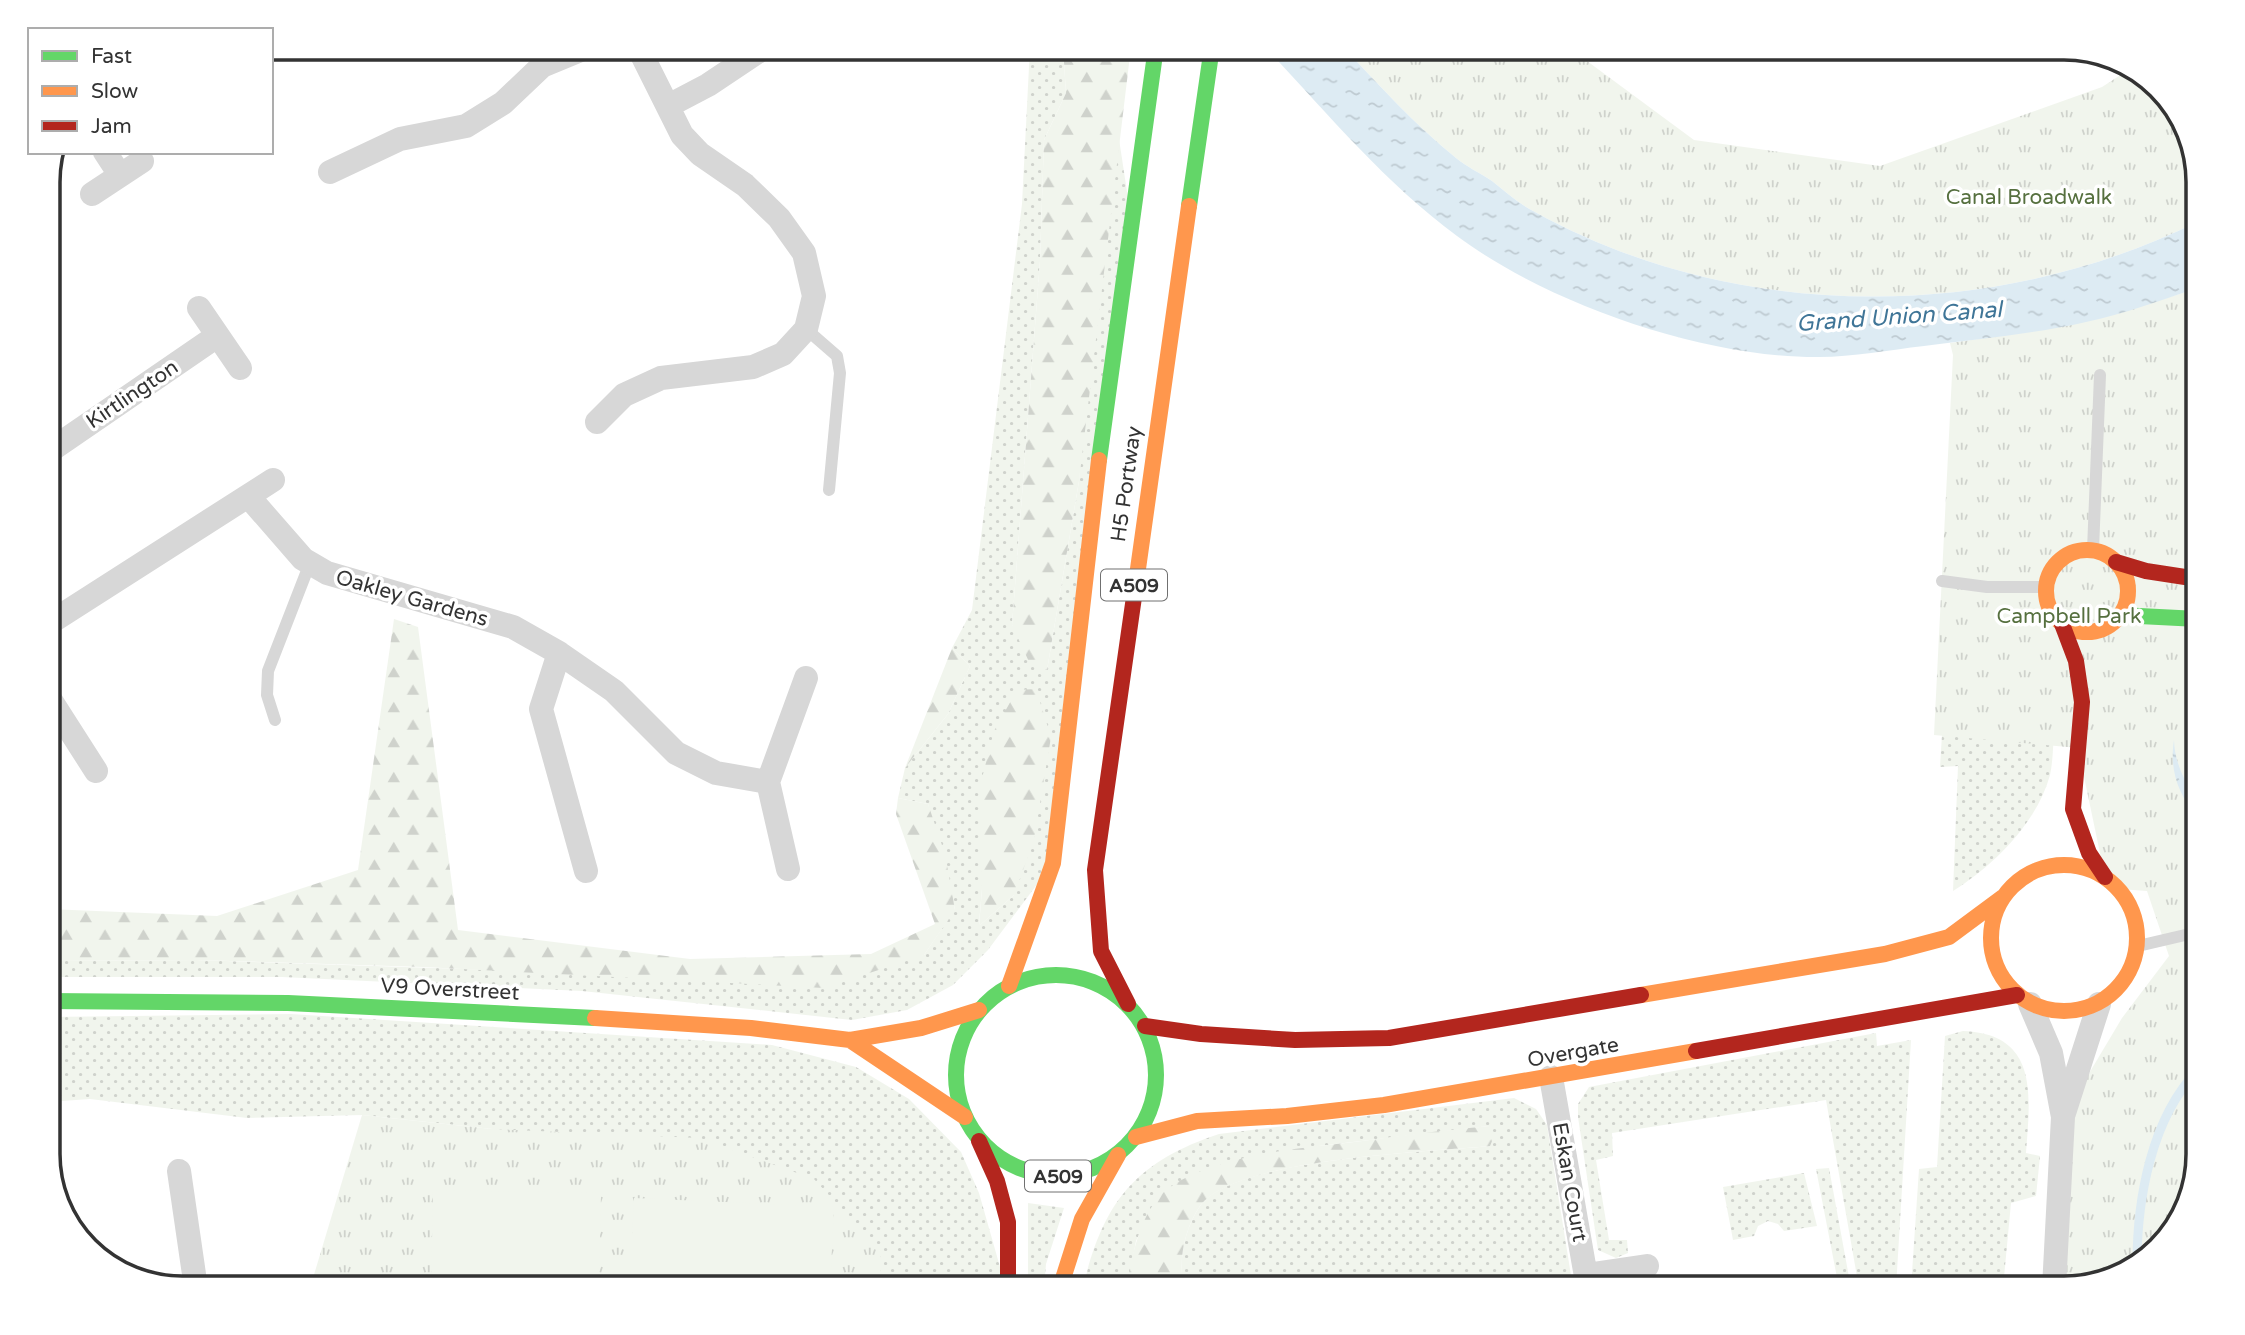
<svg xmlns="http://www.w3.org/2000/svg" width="2245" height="1335" font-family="'Varela Round',sans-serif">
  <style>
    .grass { fill: url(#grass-dots); fill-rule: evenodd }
    .forest { fill: url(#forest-firs) }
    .park { fill: url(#park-tufts) }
    .garden { fill: #f1f5ed }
    .water { fill: url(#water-ripples) }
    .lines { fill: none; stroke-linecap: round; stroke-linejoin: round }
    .stream { stroke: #ddebf3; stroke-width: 9 }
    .lane { stroke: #d7d7d7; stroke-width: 12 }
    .street { stroke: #d7d7d7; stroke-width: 24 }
    .fast { stroke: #63d668; stroke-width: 16 }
    .slow { stroke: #ff974d; stroke-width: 16 }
    .jam { stroke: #b3261e; stroke-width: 16 }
    .labels { text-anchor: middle; stroke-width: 7; stroke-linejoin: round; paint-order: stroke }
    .shield { fill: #fff; stroke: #707070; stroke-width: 2 }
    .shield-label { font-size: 19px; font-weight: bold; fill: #333 }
    .park-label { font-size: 21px; fill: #56703f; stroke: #fff }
    .street-label { font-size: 21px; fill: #333; stroke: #fff }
    .water-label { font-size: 23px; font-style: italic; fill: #3f7597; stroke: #fff }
    .rim { fill: none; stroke: #333; stroke-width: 3.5 }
  </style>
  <defs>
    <pattern id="grass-dots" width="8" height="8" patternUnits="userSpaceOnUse" patternTransform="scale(1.75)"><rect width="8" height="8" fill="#f1f5ed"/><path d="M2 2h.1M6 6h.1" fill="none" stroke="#cfd2cc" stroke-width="1.8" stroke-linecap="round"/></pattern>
    <pattern id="forest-firs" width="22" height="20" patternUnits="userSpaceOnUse" patternTransform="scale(1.75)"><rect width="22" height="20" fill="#f1f5ed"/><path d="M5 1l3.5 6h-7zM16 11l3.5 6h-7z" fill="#cfd2cc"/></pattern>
    <pattern id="park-tufts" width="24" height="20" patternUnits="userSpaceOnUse" patternTransform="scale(1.75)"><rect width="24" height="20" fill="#f1f5ed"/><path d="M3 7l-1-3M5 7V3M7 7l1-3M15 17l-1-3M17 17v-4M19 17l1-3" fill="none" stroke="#cfd2cc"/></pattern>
    <pattern id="water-ripples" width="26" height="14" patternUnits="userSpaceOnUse" patternTransform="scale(1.75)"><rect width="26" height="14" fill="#ddebf3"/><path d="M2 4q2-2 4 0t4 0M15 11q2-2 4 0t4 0" fill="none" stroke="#becad1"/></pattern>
  </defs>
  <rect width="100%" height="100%" fill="#fff"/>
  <path class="grass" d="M 1030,47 L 1063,47 L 1066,93 L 1044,140 L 1040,261 L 1012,625 L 1047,670 L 1079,481 L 1093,281 L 1119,139 L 1131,218 L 1053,863 L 988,950 L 953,985 L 907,1010 L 852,1020 L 582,991 L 282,977 L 48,977 L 48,961 L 196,960 L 614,974 L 924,955 L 955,909 L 928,804 L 898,798 L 905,768 L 948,714 L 970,666 L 952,648 L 972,610 L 1022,204 ZM 982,889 L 1014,895 L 980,925 L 979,924 Z
    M 1943,718 L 2054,731 C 2053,746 2053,761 2050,775 C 2037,823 1993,866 1953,891 L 1958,766 L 1940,767 Z
    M 291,1014 L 772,1045 L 856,1067 L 909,1099 L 961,1152 L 979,1193 L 1006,1288 L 880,1288 L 880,1251 L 492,1129 L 362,1115 L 247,1118 L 90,1099 L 48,1102 L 48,1017 Z
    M 1963,1031 C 2040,1034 2030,1097 2026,1153 L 2040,1156 L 2036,1196 L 2011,1203 L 2003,1288 L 1911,1288 L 1919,1169 L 1937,1167 L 1945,1036 Z
    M 1876,1033 L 1877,1046 L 1911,1040 L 1896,1288 L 1859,1288 L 1826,1100 L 1612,1133 L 1613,1156 L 1596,1160 L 1609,1240 L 1627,1240 L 1628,1253 L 1616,1258 L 1598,1250 L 1578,1117 L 1578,1104 L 1589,1087 Z
    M 1514,1098 L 1536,1109 L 1547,1125 L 1573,1288 L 1184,1288 C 1178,1260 1184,1230 1200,1206 C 1233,1158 1431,1152 1490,1146 L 1489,1126 L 1319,1146 L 1148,1216 L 1136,1241 L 1127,1288 L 1083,1288 C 1103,1202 1135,1162 1219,1134 Z
    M 1829,1168 L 1851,1288 L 1839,1288 L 1816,1169 Z
    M 1804,1173 L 1817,1226 L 1784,1231 L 1778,1224 L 1768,1221 L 1758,1226 L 1754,1236 L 1733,1240 L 1723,1187 Z
    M 1028,1203 L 1064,1208 L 1046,1264 L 1044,1288 L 1028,1288 Z"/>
  <path class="forest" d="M 1063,47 L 1131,47 L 1079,481 L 1047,670 L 1031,666 L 1012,625 L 1040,261 L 1044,140 L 1066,93 Z
    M 394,619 L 418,627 L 458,930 L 690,959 L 871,954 L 935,924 L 896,814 L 898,798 L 928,804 L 945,854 L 955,910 L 924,955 L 824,988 L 423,967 L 196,960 L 48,961 L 48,909 L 217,916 L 358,870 Z
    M 952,648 L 970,666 L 948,714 L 905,768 Z
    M 1036,689 L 1051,737 L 1034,840 L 1014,895 L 979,926 L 982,889 L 980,786 L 994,731 L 1017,690 Z
    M 1489,1126 L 1495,1134 L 1490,1146 C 1431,1152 1234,1158 1200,1206 C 1184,1230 1178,1260 1184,1288 L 1127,1288 C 1130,1259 1142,1209 1166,1190 C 1213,1154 1304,1148 1362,1141 C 1404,1135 1447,1130 1489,1126 Z"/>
  <path class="park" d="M 1343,47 L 1568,47 L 1694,140 L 1880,166 L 2102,87 L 2133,67 L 2180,114 L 2197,173 L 2197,222 C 1992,323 1736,323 1535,212 C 1519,204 1506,192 1492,181 C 1480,173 1467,167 1456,158 C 1415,125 1379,85 1343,47 Z
    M 2198,288 L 2198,1154 L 2180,1221 L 2131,1270 L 2071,1286 L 2054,1285 L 2063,1117 L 2122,1018 L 2169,956 L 2147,891 L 2119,889 L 2105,877 L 2078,748 L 1934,735 L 1953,355 L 1950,343 C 2033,332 2118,315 2198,288 Z
    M 362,1115 L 492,1129 L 699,1138 L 814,1179 L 880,1251 L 880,1288 L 310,1288 Z"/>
  <path class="garden" d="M 433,1190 L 601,1193 L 599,1288 L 431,1288 Z
    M 634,1198 L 834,1207 L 830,1288 L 630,1288 Z"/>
  <path class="water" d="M 1265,47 L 1343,47 C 1379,85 1415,125 1456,158 C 1467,167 1480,173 1492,181 C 1506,192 1519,204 1535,212 C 1736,323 1992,323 2197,222 L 2198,288 C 2161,300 2124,314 2086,322 C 2033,334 1978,339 1924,346 C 1889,350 1853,357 1819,357 C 1705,358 1548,304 1457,236 C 1385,183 1326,112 1265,47 Z
    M 2174,740 C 2175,776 2198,792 2198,820 C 2179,794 2169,772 2174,740 Z"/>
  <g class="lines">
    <path class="stream" d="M 2137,1264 C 2137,1200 2151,1118 2198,1070"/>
    <path class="lane" d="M 806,329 L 837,356 L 840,373 L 829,490
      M 2093,550 L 2100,375
      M 1942,581 L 1987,587 L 2045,587
      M 275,720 L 267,695 L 268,671 L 310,563
      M 2138,946 L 2198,932"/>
    <path class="street" d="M 668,106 L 708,85 L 765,47
      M 105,152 L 120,175
      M 330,172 L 400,139 L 466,126 L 503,103 L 542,66 L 588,47
      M 92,194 L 142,161
      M 199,308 L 240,368
      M 597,422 L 624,395 L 661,378 L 753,367 L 783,354 L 806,329 L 814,296 L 804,253 L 779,218 L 745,185 L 700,154 L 682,135 L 638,47
      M 48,452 L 217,336
      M 248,496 L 303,559 L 327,573 L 513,627 L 559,653 L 614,691 L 676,753 L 716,773 L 768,782
      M 48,624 L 273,480
      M 559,653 L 541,709 L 586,871
      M 48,696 L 96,771
      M 788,869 L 768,782 L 806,678
      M 2030,1004 L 2051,1053 L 2063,1117 L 2054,1288
      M 1551,1077 L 1588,1288
      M 2064,1113 L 2099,1004
      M 179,1171 L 196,1288
      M 1586,1275 L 1647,1266"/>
    <path class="fast" d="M 1189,206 L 1212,47
      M 1099,460 L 1156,47
      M 2120,615 L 2198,619
      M956 1075a100 100 0 1 1 200 0a100 100 0 1 1-200 0Z
      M 48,1001 L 288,1003 L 595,1018"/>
    <path class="slow" d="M2046 591a41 41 0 1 1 82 0a41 41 0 1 1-82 0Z
      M 1136,583 L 1189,206
      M1991 938a73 73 0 1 1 146 0a73 73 0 1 1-146 0Z
      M 1009,986 L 1053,863 L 1099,460
      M 1641,995 L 1885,954 L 1949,937 L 2003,897
      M 595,1018 L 751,1028 L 850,1040 L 921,1028 L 979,1010
      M 850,1040 L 965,1117
      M 1136,1137 L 1197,1121 L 1287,1116 L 1384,1105 L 1696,1051
      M 1060,1288 L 1082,1219 L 1118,1155"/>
    <path class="jam" d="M 2116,562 L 2146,571 L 2198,579
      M 2062,624 L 2076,661 L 2082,702 L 2073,809 L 2089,853 L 2105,877
      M 1128,1004 L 1101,951 L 1095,870 L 1136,583
      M 1145,1026 L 1201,1034 L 1295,1040 L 1389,1038 L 1641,995
      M 1696,1051 L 2017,995
      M 979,1141 L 997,1181 L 1008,1222 L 1008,1288"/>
  </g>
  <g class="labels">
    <g class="shield">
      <rect x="1101" y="569.5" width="66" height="31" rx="5"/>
      <rect x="1025" y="1160.5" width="66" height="31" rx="5"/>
    </g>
    <g class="shield-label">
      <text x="1134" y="592">A509</text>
      <text x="1058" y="1183">A509</text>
    </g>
    <g class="park-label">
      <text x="2029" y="204">Canal Broadwalk</text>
      <text x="2069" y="623">Campbell Park</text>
    </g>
    <g class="street-label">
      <text transform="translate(132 394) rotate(-34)" y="7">Kirtlington</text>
      <text transform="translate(1126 484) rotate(-82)" y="7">H5 Portway</text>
      <text transform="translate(412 598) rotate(16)" y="7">Oakley Gardens</text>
      <text transform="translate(450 989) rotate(3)" y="7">V9 Overstreet</text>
      <text transform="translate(1573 1052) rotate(-10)" y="7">Overgate</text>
      <text transform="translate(1570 1182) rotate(80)" y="7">Eskan Court</text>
    </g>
    <g class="water-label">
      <text transform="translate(1899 316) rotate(-4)" y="8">Grand Union Canal</text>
    </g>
  </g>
  <path d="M0 0H2245V1335H0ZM182 60H2064A122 122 0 0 1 2186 182V1154A122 122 0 0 1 2064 1276H182A122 122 0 0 1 60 1154V182A122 122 0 0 1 182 60Z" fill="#fff" fill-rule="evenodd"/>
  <path class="rim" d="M182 60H2064A122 122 0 0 1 2186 182V1154A122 122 0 0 1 2064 1276H182A122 122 0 0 1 60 1154V182A122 122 0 0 1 182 60Z"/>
  <rect x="28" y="28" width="245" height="126" fill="#ffffff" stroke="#adadad" stroke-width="2"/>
  <rect x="42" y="51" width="35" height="10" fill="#63d668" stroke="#adadad" stroke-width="2"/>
  <text x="91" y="63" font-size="21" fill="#333333">Fast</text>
  <rect x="42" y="86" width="35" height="10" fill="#ff974d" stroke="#adadad" stroke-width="2"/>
  <text x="91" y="98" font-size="21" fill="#333333">Slow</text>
  <rect x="42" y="121" width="35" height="10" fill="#b3261e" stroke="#adadad" stroke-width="2"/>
  <text x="91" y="133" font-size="21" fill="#333333">Jam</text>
</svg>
